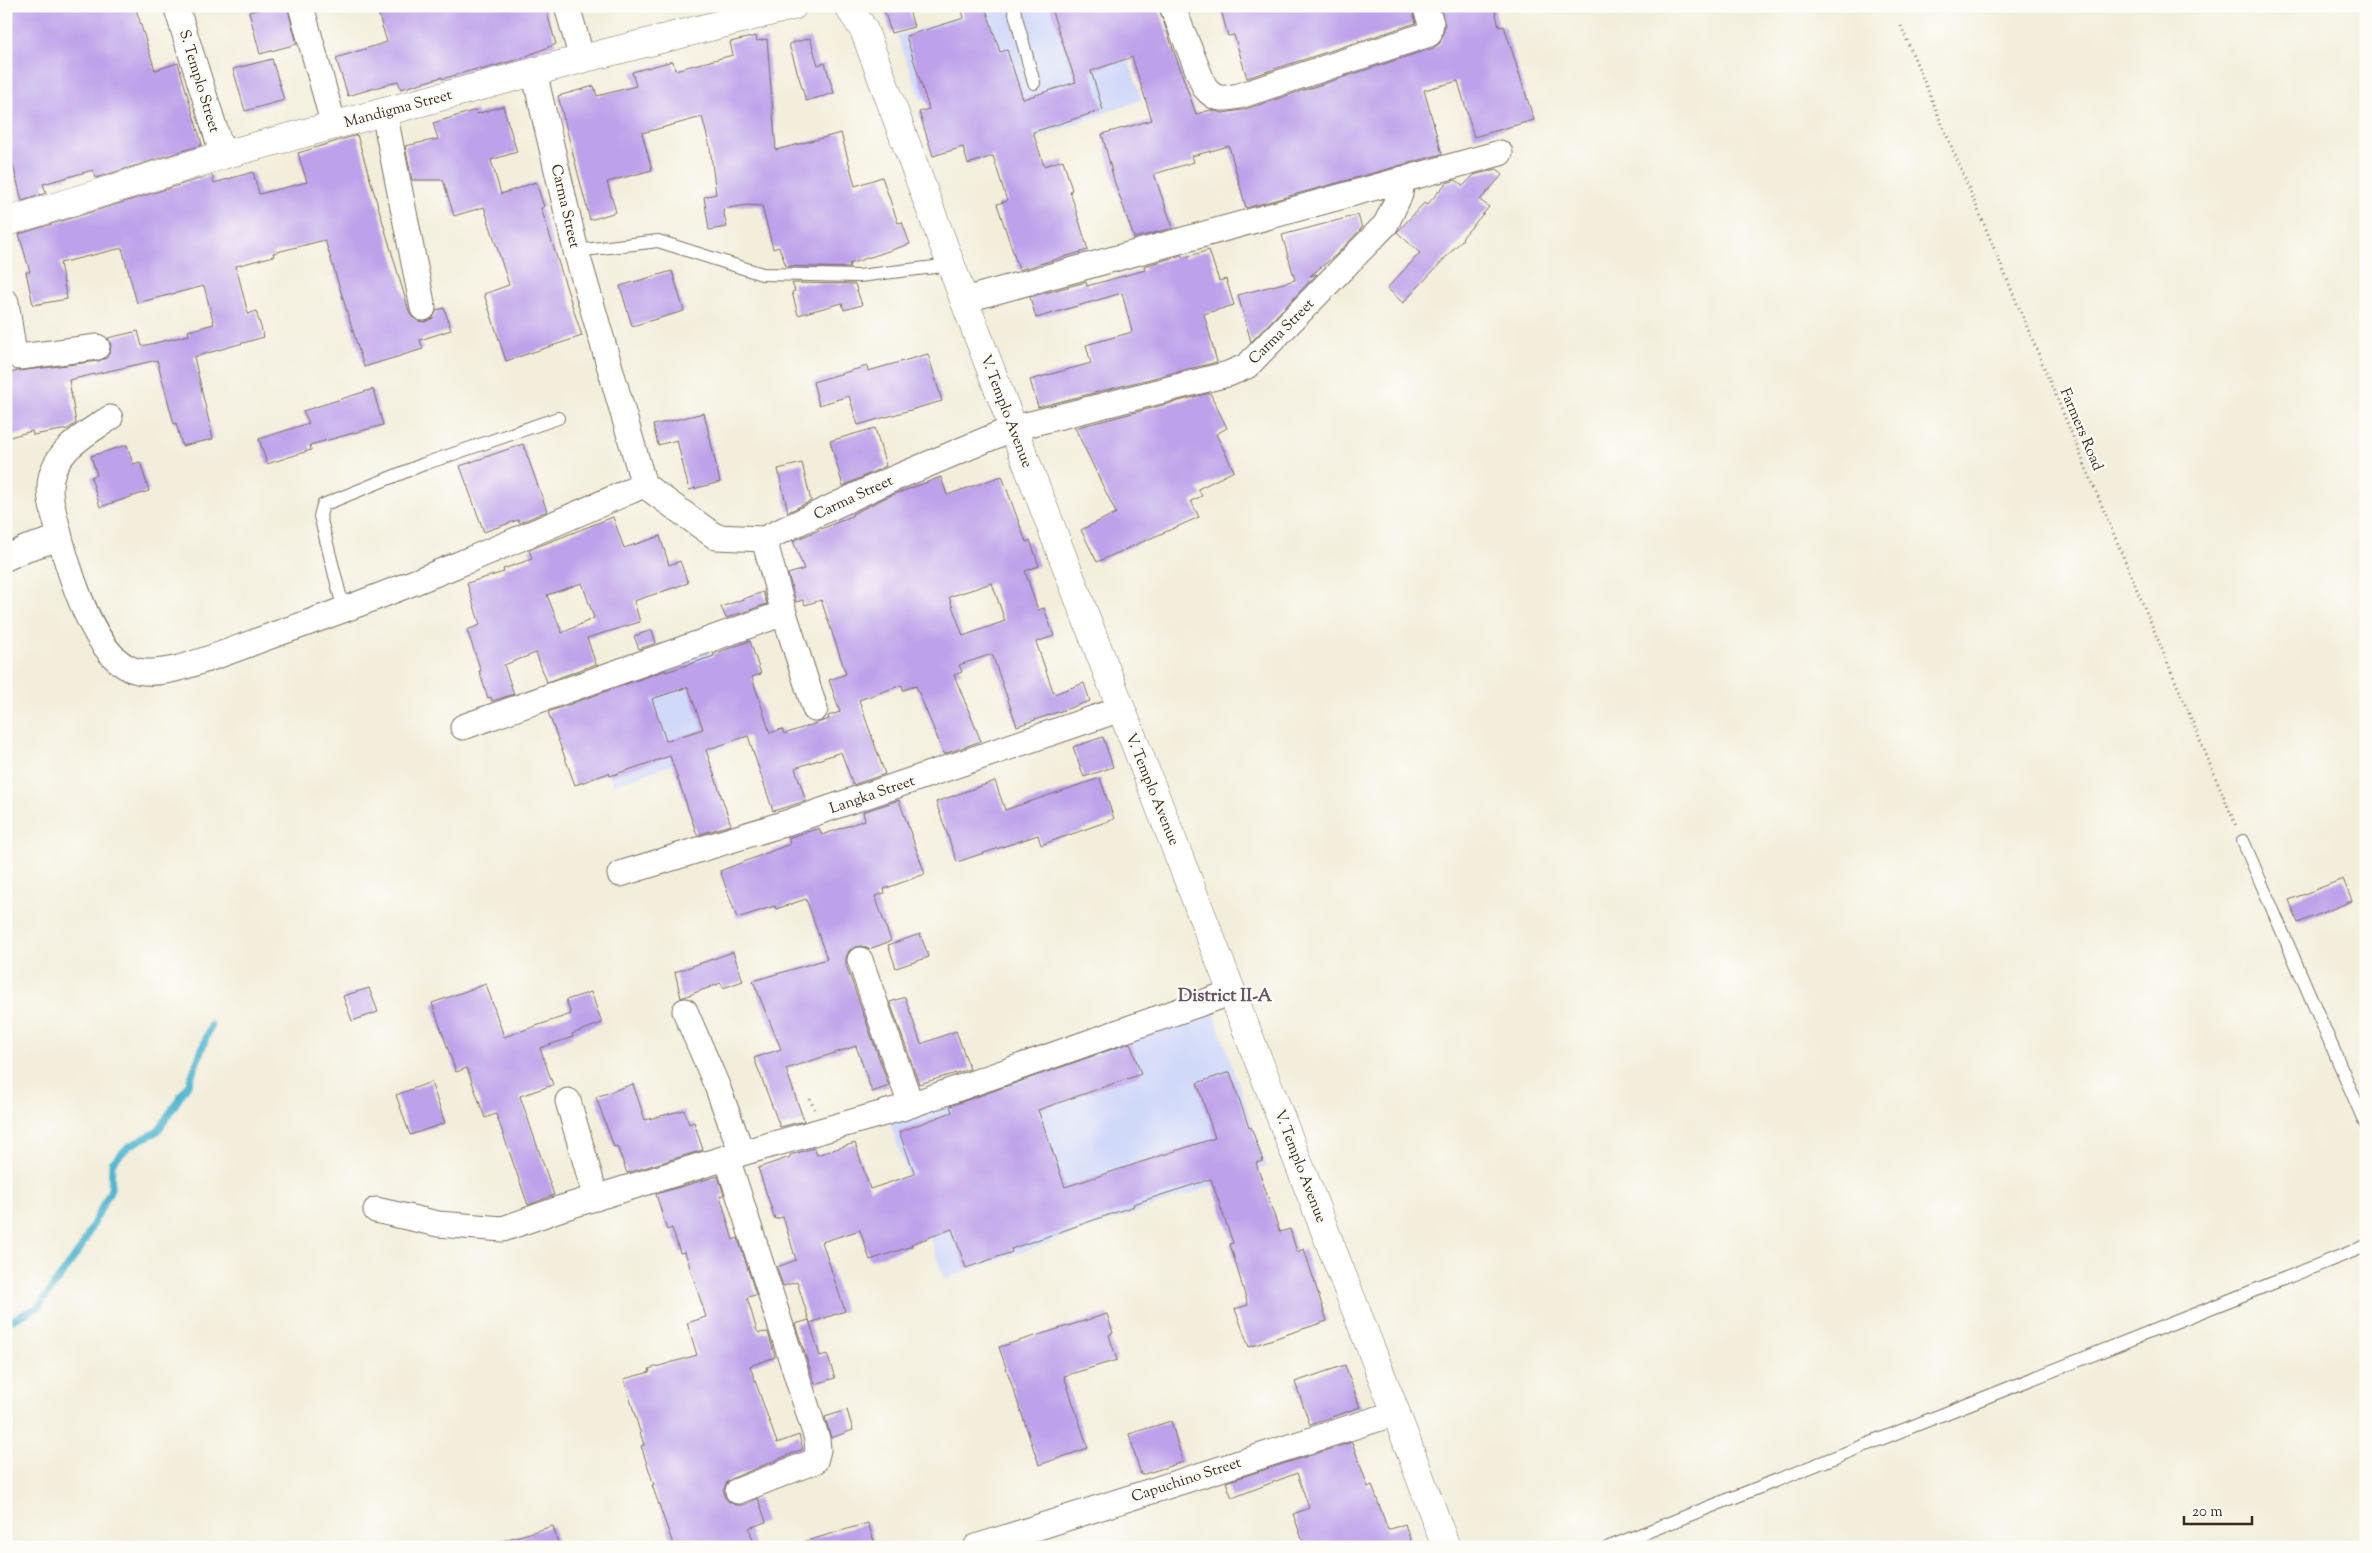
<svg xmlns="http://www.w3.org/2000/svg" width="2372" height="1553" font-family="'Sorts Mill Goudy',serif">
  <style>
    .built { fill: #d1d9f9 }
    .lines { fill: none; stroke-linecap: round; stroke-linejoin: round }
    .stream { stroke: #51b6d0; stroke-width: 7 }
    .building { fill: #bda1ea; fill-rule: evenodd }
    .service-casing { stroke: #7b6f60; stroke-width: 14 }
    .minor-casing { stroke: #7b6f60; stroke-width: 27 }
    .secondary-casing { stroke: #7b6f60; stroke-width: 29 }
    .path { stroke: #7b6f60; stroke-width: 3; stroke-dasharray: 1 4; stroke-linecap: butt }
    .service { stroke: #fff; stroke-width: 12 }
    .minor { stroke: #fff; stroke-width: 25 }
    .secondary { stroke: #fff; stroke-width: 28 }
    .labels { text-anchor: middle; stroke-width: 4.5; stroke-linejoin: round; paint-order: stroke }
    .street-label { font-size: 15px; fill: #3b2a1e; stroke: #fdfcf7 }
    .quarter-label { font-size: 18px; font-weight: bold; fill: #685465; stroke: #fdfcf7 }
  </style>
  <rect width="100%" height="100%" fill="#fdfcf7"/>
  <filter id="ink" filterUnits="userSpaceOnUse"><feTurbulence type="fractalNoise" baseFrequency=".02" numOctaves="2"/><feDisplacementMap in="SourceGraphic" scale="10" xChannelSelector="R" yChannelSelector="G"/><feConvolveMatrix kernelMatrix="1 2 1 2 8 2 1 2 1" color-interpolation-filters="sRGB"/></filter>
  <filter id="wash" filterUnits="userSpaceOnUse"><feTurbulence type="fractalNoise" baseFrequency=".0096" numOctaves="4" result="noise"/><feDisplacementMap in="SourceGraphic" scale="20" xChannelSelector="R" yChannelSelector="G"/><feGaussianBlur stdDeviation="1.12" result="paint"/><feColorMatrix in="noise" values="0 0 0 0 0 0 0 0 0 0 0 0 0 0 0 0 0 1.4 0 .05"/><feComposite in="paint" operator="in"/></filter>
  <g filter="url(#wash)">
    <rect width="100%" height="100%" fill="#f3eedb"/>
    <path class="built" d="M 996,6 L 1110,6 L 1142,100 L 1001,150 L 981,78 L 921,100 L 897,36 Z
      M 709,651 L 741,741 L 613,785 L 581,695 Z
      M 1212,1007 L 1267,1167 L 944,1279 L 889,1121 Z"/>
    <g class="lines">
      <path class="stream" d="M 6,1323 L 38,1307 L 81,1248 L 111,1189 L 112,1163 L 129,1146 L 158,1131 L 189,1083 L 211,1025"/>
    </g>
    <g id="blocks">
      <path class="building" d="M 6,6 L 135,6 L 155,70 L 178,63 L 202,145 L 96,178 L 93,170 L 43,184 L 46,193 L 22,201 L 6,137 Z
        M 268,6 L 287,6 L 297,44 L 260,54 L 249,12 Z
        M 376,6 L 545,6 L 556,44 L 519,59 L 480,70 L 480,68 L 442,79 L 442,77 L 401,89 L 398,81 L 348,96 L 336,58 L 387,42 Z
        M 883,6 L 908,6 L 914,27 L 891,33 Z
        M 961,6 L 985,6 L 1000,52 L 1007,50 L 1023,99 L 1076,82 L 1050,6 L 1158,6 L 1196,114 L 1211,110 L 1223,113 L 1243,110 L 1433,48 L 1440,43 L 1445,26 L 1440,6 L 1494,6 L 1499,27 L 1504,26 L 1534,120 L 1474,137 L 1458,81 L 1424,90 L 1442,154 L 1246,208 L 1229,146 L 1192,156 L 1194,162 L 1154,174 L 1173,228 L 1134,238 L 1114,180 L 1102,134 L 1152,120 L 1132,57 L 1091,71 L 1103,110 L 1033,132 L 1044,166 L 1063,160 L 1072,190 L 1070,191 L 1088,250 L 1019,270 L 997,204 L 1007,201 L 993,156 L 968,164 L 963,147 L 933,156 L 919,112 L 929,109 L 906,36 L 964,18 Z
        M 1220,6 L 1411,6 L 1416,23 L 1247,78 L 1234,35 L 1228,36 Z
        M 756,36 L 757,41 L 767,39 L 776,150 L 841,133 L 855,186 L 882,177 L 898,223 L 902,222 L 910,244 L 849,264 L 850,268 L 786,266 L 779,247 L 773,249 L 762,206 L 747,205 L 723,209 L 727,227 L 709,230 L 704,197 L 716,194 L 710,147 L 702,117 L 642,133 L 652,170 L 607,182 L 616,212 L 590,220 L 558,96 L 594,86 L 597,96 L 636,86 L 632,72 L 673,61 L 675,70 L 733,55 L 730,42 Z
        M 810,38 L 818,65 L 825,63 L 834,93 L 806,101 L 789,44 Z
        M 272,59 L 284,100 L 245,111 L 233,69 Z
        M 503,106 L 517,152 L 491,160 L 501,194 L 536,182 L 544,207 L 541,208 L 582,336 L 506,361 L 484,294 L 509,285 L 484,207 L 454,216 L 443,180 L 412,180 L 405,146 L 438,139 L 433,123 L 476,110 L 477,114 Z
        M 357,135 L 409,311 L 412,317 L 418,321 L 425,322 L 433,318 L 437,310 L 444,308 L 451,330 L 420,340 L 423,349 L 364,367 L 325,240 L 273,253 L 274,256 L 236,266 L 248,314 L 256,311 L 264,337 L 194,357 L 213,439 L 182,446 L 176,423 L 174,424 L 157,360 L 69,380 L 76,423 L 68,429 L 33,435 L 32,431 L 6,438 L 6,374 L 18,371 L 99,361 L 106,358 L 110,352 L 111,345 L 108,338 L 138,331 L 142,346 L 189,335 L 188,331 L 214,324 L 204,286 L 137,303 L 122,248 L 60,263 L 67,299 L 33,305 L 26,272 L 30,272 L 19,234 L 212,175 L 214,183 L 253,172 L 259,194 L 307,182 L 298,153 Z
        M 1497,169 L 1503,174 L 1480,200 L 1489,207 L 1462,238 L 1463,239 L 1403,303 L 1387,288 L 1420,253 L 1397,232 L 1399,230 L 1424,203 L 1427,205 L 1446,183 L 1456,180 L 1463,186 L 1474,175 Z
        M 1358,215 L 1362,228 L 1336,255 L 1310,276 L 1317,274 L 1251,342 L 1238,295 L 1295,280 L 1282,235 Z
        M 1209,250 L 1219,281 L 1226,279 L 1234,305 L 1204,314 L 1217,362 L 1038,407 L 1030,380 L 1091,363 L 1086,345 L 1132,332 L 1122,293 L 1036,318 L 1030,297 L 1086,282 L 1087,286 L 1145,270 L 1144,266 L 1182,255 L 1183,258 Z
        M 672,271 L 684,311 L 632,326 L 620,286 Z
        M 792,283 L 855,284 L 862,305 L 844,310 L 842,303 L 798,315 L 792,292 L 795,291 Z
        M 928,354 L 942,401 L 858,425 L 849,396 L 819,405 L 813,382 L 867,366 L 868,371 Z
        M 373,389 L 383,425 L 310,445 L 311,450 L 267,464 L 259,439 L 309,423 L 303,411 Z
        M 1210,393 L 1227,428 L 1216,434 L 1234,471 L 1198,489 L 1202,496 L 1191,501 L 1199,517 L 1097,562 L 1081,530 L 1116,513 L 1075,428 Z
        M 704,413 L 720,482 L 689,490 L 677,440 L 658,445 L 653,425 Z
        M 875,428 L 886,466 L 843,486 L 830,441 Z
        M 523,444 L 547,511 L 519,523 L 518,520 L 484,532 L 460,466 Z
        M 127,445 L 133,464 L 140,462 L 149,491 L 100,507 L 91,477 L 97,475 L 91,456 Z
        M 802,463 L 811,501 L 788,512 L 778,469 Z
        M 1002,476 L 1026,542 L 1030,540 L 1039,566 L 1025,571 L 1038,610 L 1044,608 L 1054,636 L 1036,642 L 1054,694 L 1084,683 L 1090,701 L 1017,726 L 992,654 L 959,665 L 962,672 L 954,675 L 981,741 L 944,754 L 916,686 L 903,690 L 902,685 L 859,700 L 885,774 L 853,785 L 841,752 L 795,768 L 806,801 L 773,811 L 748,736 L 706,750 L 731,825 L 697,835 L 670,756 L 610,776 L 609,773 L 575,785 L 548,712 L 666,670 L 666,672 L 714,656 L 713,654 L 750,641 L 761,674 L 752,677 L 770,733 L 782,729 L 784,734 L 829,719 L 828,716 L 840,712 L 829,680 L 846,674 L 821,600 L 805,605 L 803,600 L 796,602 L 788,574 L 804,569 L 793,541 L 852,516 L 852,514 L 887,497 L 941,477 L 947,495 ZM 992,583 L 1005,621 L 963,636 L 949,597 ZM 688,687 L 703,729 L 666,741 L 652,699 Z
        M 613,517 L 624,548 L 660,536 L 669,565 L 680,561 L 688,583 L 634,601 L 640,622 L 587,638 L 596,664 L 547,682 L 536,653 L 504,665 L 514,694 L 492,701 L 491,697 L 488,698 L 479,671 L 481,671 L 467,630 L 480,625 L 467,583 L 504,572 L 503,569 L 532,559 L 529,550 ZM 582,583 L 594,618 L 562,633 L 547,595 Z
        M 763,592 L 767,604 L 726,618 L 721,607 Z
        M 652,630 L 656,643 L 639,649 L 634,636 Z
        M 1103,737 L 1113,767 L 1084,777 L 1073,747 Z
        M 1100,778 L 1114,819 L 1041,845 L 1038,835 L 957,862 L 936,802 L 995,781 L 1005,810 Z
        M 899,800 L 925,874 L 884,889 L 885,893 L 875,896 L 891,941 L 869,949 L 862,946 L 855,947 L 849,951 L 846,958 L 846,965 L 889,1086 L 872,1092 L 856,1046 L 786,1069 L 804,1121 L 780,1127 L 754,1058 L 781,1049 L 753,981 L 827,959 L 806,899 L 776,909 L 775,906 L 737,918 L 720,871 L 790,844 L 788,838 L 819,828 L 822,835 L 865,820 L 863,812 Z
        M 2343,879 L 2352,901 L 2298,923 L 2289,900 Z
        M 920,934 L 929,957 L 896,968 L 888,945 Z
        M 733,952 L 743,981 L 723,988 L 721,983 L 681,998 L 675,972 Z
        M 486,984 L 504,1037 L 571,1014 L 566,1000 L 591,992 L 602,1023 L 572,1034 L 573,1037 L 540,1048 L 553,1085 L 520,1096 L 554,1195 L 528,1205 L 496,1114 L 485,1118 L 467,1068 L 456,1072 L 432,1003 Z
        M 369,988 L 378,1012 L 352,1021 L 343,996 Z
        M 905,997 L 921,1044 L 956,1031 L 970,1069 L 919,1084 L 890,1002 Z
        M 1130,1043 L 1141,1074 L 1038,1110 L 1065,1187 L 1215,1138 L 1197,1083 L 1230,1072 L 1249,1128 L 1251,1127 L 1263,1161 L 1256,1163 L 1280,1232 L 1290,1229 L 1297,1252 L 1304,1249 L 1327,1321 L 1249,1347 L 1235,1309 L 1248,1305 L 1230,1244 L 1233,1243 L 1211,1179 L 1133,1204 L 1134,1206 L 1011,1249 L 1012,1252 L 966,1268 L 952,1229 L 911,1244 L 912,1246 L 870,1260 L 860,1230 L 822,1242 L 845,1311 L 810,1323 L 797,1282 L 783,1286 L 777,1267 L 796,1260 L 783,1217 L 775,1219 L 758,1168 L 790,1157 L 790,1155 L 814,1148 L 817,1155 L 855,1143 L 870,1189 L 915,1174 L 899,1132 L 952,1112 L 950,1106 Z
        M 431,1082 L 445,1123 L 410,1135 L 396,1095 Z
        M 633,1084 L 645,1120 L 684,1110 L 689,1124 L 694,1122 L 703,1150 L 627,1173 L 617,1146 L 614,1147 L 596,1097 Z
        M 718,1176 L 724,1195 L 720,1196 L 733,1240 L 738,1238 L 756,1295 L 747,1297 L 757,1331 L 759,1333 L 768,1332 L 775,1357 L 750,1366 L 777,1443 L 799,1435 L 803,1449 L 733,1478 L 727,1482 L 724,1489 L 724,1496 L 729,1502 L 736,1505 L 743,1505 L 758,1498 L 766,1522 L 749,1528 L 755,1547 L 674,1547 L 652,1485 L 654,1485 L 641,1446 L 644,1445 L 624,1379 L 650,1372 L 649,1369 L 697,1355 L 687,1323 L 706,1317 L 685,1252 L 680,1253 L 672,1228 L 667,1230 L 656,1194 Z
        M 1107,1314 L 1113,1333 L 1109,1335 L 1117,1360 L 1064,1376 L 1088,1448 L 1039,1465 L 999,1347 Z
        M 809,1320 L 820,1356 L 827,1354 L 835,1378 L 815,1384 L 795,1324 Z
        M 1345,1365 L 1360,1407 L 1310,1425 L 1295,1382 Z
        M 847,1410 L 853,1430 L 831,1438 L 825,1417 Z
        M 1171,1421 L 1183,1462 L 1141,1475 L 1129,1434 Z
        M 1352,1442 L 1368,1487 L 1372,1485 L 1388,1530 L 1405,1524 L 1413,1547 L 1305,1547 L 1293,1514 L 1309,1508 L 1297,1473 L 1232,1498 L 1226,1482 Z
        M 868,1523 L 876,1547 L 804,1547 L 803,1542 Z
        M 553,1526 L 559,1547 L 498,1547 L 498,1542 Z"/>
    </g>
  </g>
  <g filter="url(#ink)">
    <use href="#blocks" fill-opacity="0" stroke="#7b6f60" stroke-width="1"/>
    <g class="lines">
      <defs>
        <path id="service" d="M 1013,6 L 1034,83
          M 576,251 L 658,241 L 762,274 L 859,276 L 951,265
          M 344,611 L 320,516 L 323,505 L 424,464 L 558,418
          M 2243,841 L 2366,1125
          M 1609,1547 L 2366,1246"/>
        <path id="minor" d="M 176,6 L 223,155
          M 301,6 L 334,126
          M 567,6 L 582,59
          M 1172,6 L 1205,88 C 1216,101 1223,99 1239,96 L 1429,34 L 1431,23 L 1425,6
          M 534,72 L 576,251 L 644,485 L 716,537 L 764,539 L 881,484 L 1014,428 L 1228,374 L 1247,366 L 1386,224 L 1400,194 L 1402,179
          M 384,112 L 423,308
          M 964,300 L 1500,153
          M 6,302 L 13,348 L 20,357 L 97,347
          M 60,538 C 57,523 50,505 50,489 C 49,454 85,434 110,418
          M 764,539 L 784,613 L 815,709
          M 6,558 L 27,548 L 60,538 C 70,574 94,654 131,669 C 143,674 162,672 175,669 C 210,660 245,645 279,633 C 403,590 524,537 644,485
          M 463,727 L 784,613
          M 620,874 L 783,824 L 1121,709
          M 860,960 L 911,1105
          M 685,1011 L 717,1086 L 742,1153
          M 568,1101 L 596,1198
          M 727,1158 L 817,1439 L 818,1450 L 815,1461 L 738,1491
          M 376,1210 L 438,1224 L 503,1229 L 562,1208 L 742,1153 L 902,1108 L 1233,992
          M 976,1547 L 1396,1413"/>
        <path id="secondary" d="M 848,6 L 864,30 L 964,300 L 1098,649 L 1396,1413 L 1446,1547
          M 6,222 L 223,155 L 582,59 L 793,6"/>
      </defs>
      <use href="#service" class="service-casing"/>
      <use href="#minor" class="minor-casing"/>
      <use href="#secondary" class="secondary-casing"/>
      <path class="path" d="M 1901,26 L 2236,826
        M 810,1099 L 814,1109"/>
      <use href="#service" class="service"/>
      <use href="#minor" class="minor"/>
      <use href="#secondary" class="secondary"/>
    </g>
  </g>
  <g class="labels">
    <g class="street-label">
      <text transform="translate(200 81) rotate(73)" y="5">S. Templo Street</text>
      <text transform="translate(398 108) rotate(-15)" y="5">Mandigma Street</text>
      <text transform="translate(566 206) rotate(77)" y="5">Carma Street</text>
      <text transform="translate(1281 331) rotate(-45)" y="5">Carma Street</text>
      <text transform="translate(1007 411) rotate(69)" y="5">V. Templo Avenue</text>
      <text transform="translate(2082 429) rotate(67)" y="5">Farmers Road</text>
      <text transform="translate(853 497) rotate(-25)" y="5">Carma Street</text>
      <text transform="translate(1153 789) rotate(68)" y="5">V. Templo Avenue</text>
      <text transform="translate(872 794) rotate(-19)" y="5">Langka Street</text>
      <text transform="translate(1301 1166) rotate(69)" y="5">V. Templo Avenue</text>
      <text transform="translate(1186 1479) rotate(-18)" y="5">Capuchino Street</text>
    </g>
    <g class="quarter-label">
      <text x="1225" y="1001">District II-A</text>
    </g>
  </g>
  <rect width="2372" height="1553" fill="none" stroke="#fdfcf7" stroke-width="25"/>
  <path d="M2184 1516v8h68v-8" fill="none" stroke="#3b2a1e" stroke-width="2.5"/>
  <text x="2192" y="1516" font-size="15" fill="#3b2a1e" stroke="#fdfcf7" stroke-width="4" paint-order="stroke">20 m</text>
</svg>
